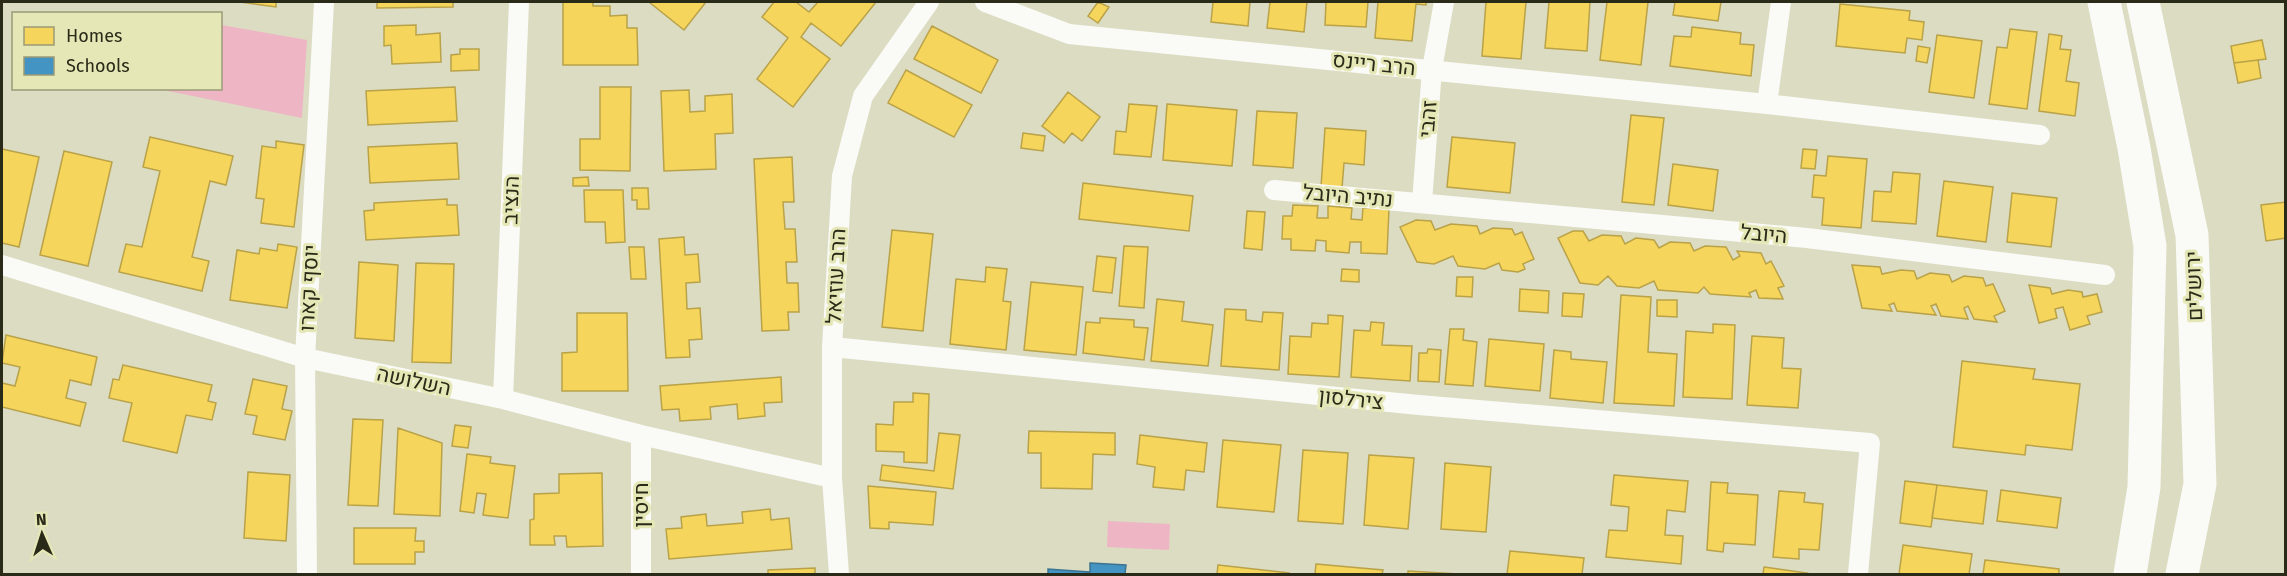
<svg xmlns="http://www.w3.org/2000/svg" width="2287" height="576" font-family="'Fira Sans',Heebo,sans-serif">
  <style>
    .green { fill: #eeb5c5 }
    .homes { fill: #f6d55c; stroke: #b9a248; stroke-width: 1.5 }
    .schools { fill: #4393c3; stroke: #3c7490; stroke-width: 1.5 }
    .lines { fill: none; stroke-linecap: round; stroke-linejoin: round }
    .street { stroke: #fafaf6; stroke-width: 20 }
    .highway { stroke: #fafaf6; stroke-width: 33 }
    .labels { text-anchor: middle; stroke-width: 6; stroke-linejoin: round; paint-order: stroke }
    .street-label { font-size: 21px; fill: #2a2a18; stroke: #e5e7b7 }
  </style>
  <rect width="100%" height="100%" fill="#dbdcc2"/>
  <path class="green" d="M 221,25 L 307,40 L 302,118 L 158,89 L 220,88 Z
    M 1108,521 L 1170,524 L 1169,550 L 1107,547 Z"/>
  <path class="homes" d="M 240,2 L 276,2 L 276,7 Z
    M 377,2 L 453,2 L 453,7 L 377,8 Z
    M 563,2 L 593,2 L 593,6 L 610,6 L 610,16 L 627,15 L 627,28 L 637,28 L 638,65 L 563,65 Z
    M 649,2 L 706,2 L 684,30 Z
    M 774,2 L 796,2 L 809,12 L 818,2 L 876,2 L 841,46 L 811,23 L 801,37 L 830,59 L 793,107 L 757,79 L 788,38 L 762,17 Z
    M 1098,2 L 1109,7 L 1098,23 L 1088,16 Z
    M 1213,2 L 1250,2 L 1248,26 L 1211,22 Z
    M 1270,2 L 1307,2 L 1304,32 L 1267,28 Z
    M 1326,2 L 1368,2 L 1366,27 L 1325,25 Z
    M 1378,2 L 1426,2 L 1426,5 L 1416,4 L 1412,41 L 1375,38 Z
    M 1486,2 L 1526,2 L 1521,59 L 1482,56 Z
    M 1549,2 L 1590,2 L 1587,51 L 1545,48 Z
    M 1607,2 L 1648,2 L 1641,65 L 1600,60 Z
    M 1675,2 L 1721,2 L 1718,21 L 1673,15 Z
    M 1840,4 L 1910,11 L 1909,20 L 1924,22 L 1922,40 L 1907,38 L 1905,53 L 1836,46 Z
    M 416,25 L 416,35 L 440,33 L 441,62 L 392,64 L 391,45 L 384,46 L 384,26 Z
    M 932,26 L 998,60 L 981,93 L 914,59 Z
    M 1692,27 L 1741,33 L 1740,44 L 1754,45 L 1751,76 L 1670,66 L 1674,36 L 1691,37 Z
    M 2010,29 L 2037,32 L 2027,109 L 1989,104 L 1997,47 L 2007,48 Z
    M 2049,34 L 2062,36 L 2060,49 L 2071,50 L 2066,81 L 2079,83 L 2075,116 L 2039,111 Z
    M 1937,35 L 1982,41 L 1974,98 L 1929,92 Z
    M 2262,40 L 2266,59 L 2234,63 L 2231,46 Z
    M 1918,46 L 1930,48 L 1927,63 L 1916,61 Z
    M 460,49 L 479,49 L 479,70 L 451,71 L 451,55 L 460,54 Z
    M 2258,60 L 2261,78 L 2238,83 L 2234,63 Z
    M 906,70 L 972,105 L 954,137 L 888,103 Z
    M 455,87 L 457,121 L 368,125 L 366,91 Z
    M 600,87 L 631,87 L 630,171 L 580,170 L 580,139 L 600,139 Z
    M 689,90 L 690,112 L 705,111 L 705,96 L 732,94 L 733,133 L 715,134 L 716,169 L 664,171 L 661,91 Z
    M 1068,92 L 1100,117 L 1082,141 L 1072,133 L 1064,143 L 1042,126 Z
    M 1129,104 L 1157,106 L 1151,157 L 1114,154 L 1116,131 L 1126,132 Z
    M 1167,104 L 1237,110 L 1232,166 L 1163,160 Z
    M 1257,111 L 1297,113 L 1293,168 L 1253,165 Z
    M 1631,115 L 1664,118 L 1654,205 L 1622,202 Z
    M 1325,128 L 1366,131 L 1364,165 L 1344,163 L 1342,188 L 1321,187 Z
    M 1023,133 L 1045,136 L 1043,151 L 1021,148 Z
    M 150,137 L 233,156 L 226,185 L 210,181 L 192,257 L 209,261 L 202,291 L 119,272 L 126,244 L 142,247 L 160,171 L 143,167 Z
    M 1452,137 L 1515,143 L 1510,193 L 1447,187 Z
    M 276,141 L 304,145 L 294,227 L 261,223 L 264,199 L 256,198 L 262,146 L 276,148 Z
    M 457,143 L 459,179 L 370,183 L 368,147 Z
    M 2,149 L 39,157 L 19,247 L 2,243 Z
    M 1803,149 L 1817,150 L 1815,169 L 1801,168 Z
    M 64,151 L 112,162 L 88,266 L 40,255 Z
    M 1828,156 L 1867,159 L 1861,228 L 1822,225 L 1824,198 L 1812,197 L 1814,175 L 1826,176 Z
    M 792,157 L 794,202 L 783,202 L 785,229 L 795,229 L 797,262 L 786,262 L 787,283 L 798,283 L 799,312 L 788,312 L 789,330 L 762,331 L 754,159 Z
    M 1673,164 L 1718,170 L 1713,211 L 1668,205 Z
    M 1893,172 L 1920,174 L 1916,224 L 1872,221 L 1874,191 L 1891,192 Z
    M 588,177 L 589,186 L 573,186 L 573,178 Z
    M 1944,181 L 1993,187 L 1986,242 L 1937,236 Z
    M 1083,183 L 1193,196 L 1189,231 L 1079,219 Z
    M 632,188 L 648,188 L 649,209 L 637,209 L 637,200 L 632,200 Z
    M 584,190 L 623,190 L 625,242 L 606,243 L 605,222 L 585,222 Z
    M 2012,193 L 2057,198 L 2051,247 L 2007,242 Z
    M 447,199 L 447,205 L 457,205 L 459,235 L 366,240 L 364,211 L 374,210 L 374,203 Z
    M 2286,202 L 2286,238 L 2266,241 L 2261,205 Z
    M 1293,205 L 1318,206 L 1317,218 L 1328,218 L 1328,206 L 1352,208 L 1351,219 L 1362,220 L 1363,208 L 1389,209 L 1387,254 L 1361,253 L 1361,242 L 1350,242 L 1349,253 L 1326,251 L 1326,241 L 1316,240 L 1315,251 L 1291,250 L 1291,239 L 1282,239 L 1283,216 L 1292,216 Z
    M 1247,211 L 1265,212 L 1262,250 L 1244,248 Z
    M 1416,220 L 1431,221 L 1435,230 L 1451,224 L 1477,226 L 1480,234 L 1493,228 L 1512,229 L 1515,235 L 1522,232 L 1534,259 L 1523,264 L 1525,269 L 1518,272 L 1502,270 L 1499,263 L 1485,269 L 1458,266 L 1453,256 L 1434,264 L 1417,262 L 1400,227 Z
    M 892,230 L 933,234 L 923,331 L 882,327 Z
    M 1573,231 L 1583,231 L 1589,241 L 1602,235 L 1621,236 L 1625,244 L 1636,238 L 1654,240 L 1659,248 L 1670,242 L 1690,243 L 1694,251 L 1705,246 L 1726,247 L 1733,260 L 1740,256 L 1737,251 L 1761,253 L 1766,264 L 1771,261 L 1784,286 L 1778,288 L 1783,299 L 1759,298 L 1756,290 L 1749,293 L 1751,297 L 1710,294 L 1704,287 L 1698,293 L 1658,290 L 1654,281 L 1639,288 L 1617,286 L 1608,276 L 1598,285 L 1580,283 L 1558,238 Z
    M 684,237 L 685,255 L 698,254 L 700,282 L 686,283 L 687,309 L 700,308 L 702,339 L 689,340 L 690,357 L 666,358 L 659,239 Z
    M 278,244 L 297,247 L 287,308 L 230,300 L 237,250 L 259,254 L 260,248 L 277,251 Z
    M 1124,246 L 1148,247 L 1144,308 L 1119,306 Z
    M 629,247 L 644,247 L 646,279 L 631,279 Z
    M 1097,256 L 1116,258 L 1112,293 L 1093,291 Z
    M 359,262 L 398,265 L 394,341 L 355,338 Z
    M 416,263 L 454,264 L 451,363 L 412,362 Z
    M 1852,265 L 1880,267 L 1882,274 L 1901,270 L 1914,271 L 1917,279 L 1930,273 L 1949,275 L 1952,282 L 1964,276 L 1983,278 L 1986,286 L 1993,284 L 2005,311 L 1994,316 L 1997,322 L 1974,319 L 1968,306 L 1964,308 L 1968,319 L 1941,316 L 1936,304 L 1931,306 L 1936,315 L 1897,311 L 1894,303 L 1889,305 L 1892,311 L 1862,308 Z
    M 986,267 L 1007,269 L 1003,301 L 1011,302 L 1006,350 L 950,344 L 956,279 L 985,282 Z
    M 1342,269 L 1359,270 L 1359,282 L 1341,281 Z
    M 1457,277 L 1473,277 L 1472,297 L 1456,296 Z
    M 1031,282 L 1083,287 L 1076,355 L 1024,350 Z
    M 2029,285 L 2050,288 L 2052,294 L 2068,290 L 2082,292 L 2083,297 L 2097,294 L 2102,312 L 2087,316 L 2090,324 L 2070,330 L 2063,307 L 2055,309 L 2057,318 L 2039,323 Z
    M 1520,289 L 1549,291 L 1548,313 L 1519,311 Z
    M 1563,293 L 1584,294 L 1582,317 L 1562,316 Z
    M 1621,295 L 1651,297 L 1648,352 L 1677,354 L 1674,406 L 1614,403 Z
    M 1157,299 L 1184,302 L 1182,321 L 1213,325 L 1208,366 L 1151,361 Z
    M 1657,300 L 1677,300 L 1677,317 L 1657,316 Z
    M 1225,309 L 1246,310 L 1246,320 L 1262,322 L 1263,312 L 1283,313 L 1279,370 L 1221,366 Z
    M 577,313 L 627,313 L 628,391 L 562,391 L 562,353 L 577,352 Z
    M 1328,315 L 1343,316 L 1339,377 L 1288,374 L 1290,336 L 1311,337 L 1312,323 L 1328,324 Z
    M 1100,318 L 1134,320 L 1134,327 L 1148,328 L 1144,360 L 1083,353 L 1086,322 L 1100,323 Z
    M 1371,322 L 1384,323 L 1382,345 L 1412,346 L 1410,381 L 1351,377 L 1354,330 L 1370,331 Z
    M 1713,324 L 1735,325 L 1732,399 L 1683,397 L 1686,331 L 1713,333 Z
    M 1450,329 L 1464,329 L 1463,340 L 1477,342 L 1473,386 L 1445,384 Z
    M 6,335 L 97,357 L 91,385 L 70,380 L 66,398 L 86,403 L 80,426 L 2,407 L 2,383 L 15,386 L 20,367 L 2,363 Z
    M 1752,336 L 1784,338 L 1782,368 L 1801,369 L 1798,408 L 1747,405 Z
    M 1489,339 L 1544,344 L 1540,391 L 1485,386 Z
    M 1428,349 L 1441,350 L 1439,382 L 1418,381 L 1419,353 L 1427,353 Z
    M 1554,350 L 1571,352 L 1571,359 L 1607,362 L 1603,403 L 1550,398 Z
    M 1962,361 L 2035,369 L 2033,379 L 2080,384 L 2072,450 L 2026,445 L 2025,455 L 1953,447 Z
    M 123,365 L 212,385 L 208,401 L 216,403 L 212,420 L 186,415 L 177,453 L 123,441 L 132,403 L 109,398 L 113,379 L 119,380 Z
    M 781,377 L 782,402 L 764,403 L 765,416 L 738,419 L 737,404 L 710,407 L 711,419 L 680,421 L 679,409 L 662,410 L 660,386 Z
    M 253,379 L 287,386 L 282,409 L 292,411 L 285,440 L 253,434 L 257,416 L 245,414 Z
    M 913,393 L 929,394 L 927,463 L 904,462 L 904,452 L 876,451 L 876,424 L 893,425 L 894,402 L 913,402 Z
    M 353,419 L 383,420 L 378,506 L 348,505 Z
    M 455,425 L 471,427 L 468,448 L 452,446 Z
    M 398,428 L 442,443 L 440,516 L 394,514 Z
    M 1029,431 L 1115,433 L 1115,455 L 1093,454 L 1092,489 L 1041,488 L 1041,453 L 1028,453 Z
    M 939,433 L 960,435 L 953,489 L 880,480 L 882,465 L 934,471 Z
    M 1140,435 L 1207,443 L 1204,472 L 1186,470 L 1184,490 L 1153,487 L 1155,467 L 1137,464 Z
    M 1223,440 L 1281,445 L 1274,512 L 1217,507 Z
    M 1303,450 L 1348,453 L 1343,524 L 1298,521 Z
    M 467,454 L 491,457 L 490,463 L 515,466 L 508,518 L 483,515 L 486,494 L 477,493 L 474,513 L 460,511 Z
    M 1369,455 L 1414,458 L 1408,529 L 1364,525 Z
    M 1445,463 L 1491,467 L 1486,532 L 1441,529 Z
    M 248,472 L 290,475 L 286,541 L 244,538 Z
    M 602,473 L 603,546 L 567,547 L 566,536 L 554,536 L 555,545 L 530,545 L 530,520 L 534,519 L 534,494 L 559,493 L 559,474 Z
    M 1614,475 L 1688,481 L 1685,512 L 1667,510 L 1665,535 L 1683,536 L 1681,564 L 1606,557 L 1609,530 L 1627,531 L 1629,507 L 1611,505 Z
    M 1905,481 L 1937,485 L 1931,527 L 1900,523 Z
    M 1711,482 L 1728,483 L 1727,493 L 1758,495 L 1755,545 L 1724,543 L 1723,552 L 1707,550 Z
    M 1937,485 L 1987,491 L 1983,524 L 1932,518 Z
    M 868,486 L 936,492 L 933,525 L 889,522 L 889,529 L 870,528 Z
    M 2001,490 L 2061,498 L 2057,528 L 1997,521 Z
    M 1779,491 L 1805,493 L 1804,502 L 1823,504 L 1819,550 L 1799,549 L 1799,559 L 1773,557 Z
    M 770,509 L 771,520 L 789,518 L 792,549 L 669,559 L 666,529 L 682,528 L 681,517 L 706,514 L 707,526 L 743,523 L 742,512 Z
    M 354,528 L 416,528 L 415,541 L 424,541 L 424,552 L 415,552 L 415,564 L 354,564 Z
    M 1903,545 L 1972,554 L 1969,574 L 1899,574 Z
    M 1510,551 L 1584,558 L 1582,574 L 1507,574 Z
    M 1985,560 L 2059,569 L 2059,574 L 1983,574 Z
    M 1316,564 L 1383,570 L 1382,574 L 1315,574 Z
    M 1218,565 L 1289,573 L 1289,574 L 1217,574 Z
    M 1764,567 L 1807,573 L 1806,574 L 1763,574 Z
    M 815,568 L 815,574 L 768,574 L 768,570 Z
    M 1408,571 L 1459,574 L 1408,574 Z"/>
  <path class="schools" d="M 1090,563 L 1126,565 L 1125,574 L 1128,574 L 1048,574 L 1048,569 L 1090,572 Z"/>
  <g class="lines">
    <path class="street" d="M 985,2 L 1069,34 L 1767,104 L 2040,135
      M 1767,104 L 1781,2
      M 1274,190 L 1807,238 L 2105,275
      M 1422,202 L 1432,69 L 1444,2
      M 2,265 L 305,358 L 503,399 L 641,435 L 832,478
      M 832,347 L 1419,405 L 1870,443 L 1858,574
      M 503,399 L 519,2
      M 641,435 L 641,574
      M 307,574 L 305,358 L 324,2
      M 839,574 L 832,478 L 832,347 L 842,176 L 863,96 L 929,2"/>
    <path class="highway" d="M 2104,2 L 2134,148 L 2150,246 L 2144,487 L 2130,574
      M 2143,2 L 2192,235 L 2200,484 L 2182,574"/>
  </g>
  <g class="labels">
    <g class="street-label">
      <text transform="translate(1374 64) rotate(6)" y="7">הרב ריינס</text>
      <text transform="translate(1428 119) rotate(-85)" y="7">זהבי</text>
      <text transform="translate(1348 196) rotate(5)" y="7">נתיב היובל</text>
      <text transform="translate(511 200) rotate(-88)" y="7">הנציב</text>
      <text transform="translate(1764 234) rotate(5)" y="7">היובל</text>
      <text transform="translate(836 276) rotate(-87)" y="7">הרב עוזיאל</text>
      <text transform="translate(2194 286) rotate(-92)" y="7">ירושלים</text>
      <text transform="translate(309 288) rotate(-87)" y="7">יוסף קארו</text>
      <text transform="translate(414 381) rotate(12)" y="7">השלושה</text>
      <text transform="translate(1351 399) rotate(6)" y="7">צירלסון</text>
      <text transform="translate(641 505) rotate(-90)" y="7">חיסין</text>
    </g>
  </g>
  <rect width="2287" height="576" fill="none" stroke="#2a2a18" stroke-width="6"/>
  <rect x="12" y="12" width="210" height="78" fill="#e5e7b7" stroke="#9a9b77" stroke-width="1.5"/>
  <rect x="24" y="27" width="30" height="18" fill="#f6d55c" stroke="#9a9b77" stroke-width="1.5"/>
  <text x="66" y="42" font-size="18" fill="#2a2a18">Homes</text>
  <rect x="24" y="57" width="30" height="18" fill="#4393c3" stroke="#9a9b77" stroke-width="1.5"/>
  <text x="66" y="72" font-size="18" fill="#2a2a18">Schools</text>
  <g transform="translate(42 534) rotate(357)" stroke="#e5e7b7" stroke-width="4.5" paint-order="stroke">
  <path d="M0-4.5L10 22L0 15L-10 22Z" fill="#2a2a18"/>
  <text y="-9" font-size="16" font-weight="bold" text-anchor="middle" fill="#2a2a18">N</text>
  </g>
</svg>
